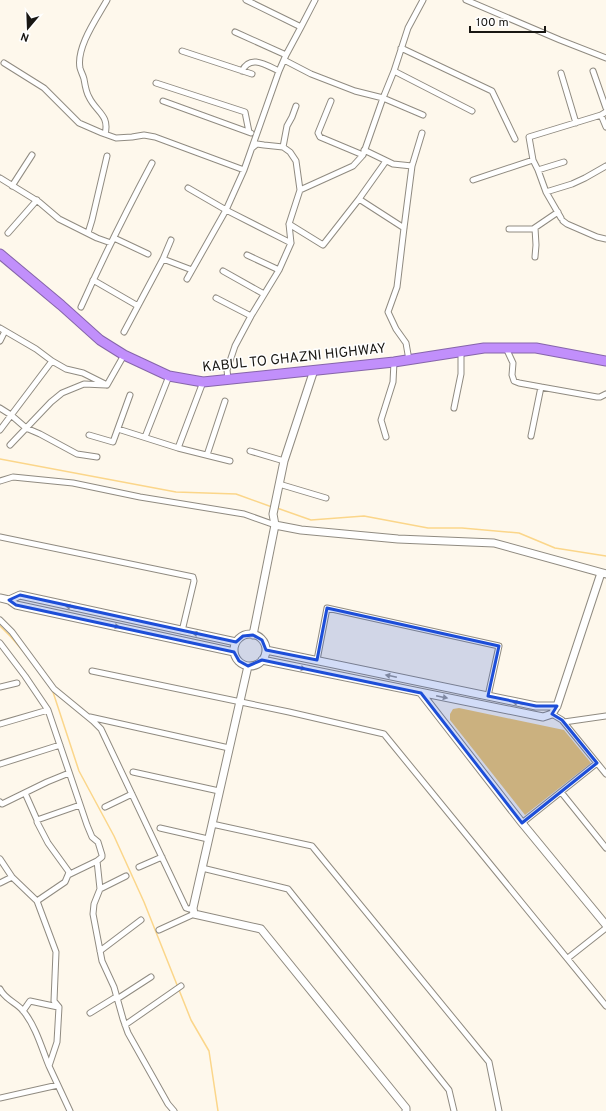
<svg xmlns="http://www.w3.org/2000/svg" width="606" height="1111" font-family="Overpass,sans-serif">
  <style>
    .green { fill: #f7ca6a }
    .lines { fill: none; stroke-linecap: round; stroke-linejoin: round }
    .stream { stroke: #fbd68a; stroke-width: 1.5 }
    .street-casing { stroke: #908b81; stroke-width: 7 }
    .secondary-casing { stroke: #908b81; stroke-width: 9 }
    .highway-casing { stroke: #8665aa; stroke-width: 11 }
    .street { stroke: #fff; stroke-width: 5 }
    .secondary { stroke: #fff; stroke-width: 7 }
    .highway { stroke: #c18ffb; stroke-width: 9 }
    .oneway { fill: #989795 }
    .marked { fill: #1d4ed8; fill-opacity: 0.2; stroke: #1d4ed8; stroke-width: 3; stroke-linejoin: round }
    .labels { text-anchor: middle; stroke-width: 3; stroke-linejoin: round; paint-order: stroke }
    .street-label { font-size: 14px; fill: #191713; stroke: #fff }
  </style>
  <rect width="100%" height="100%" fill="#fef8ec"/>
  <path class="green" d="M 459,708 L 564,730 L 591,763 L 525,815 L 450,720 L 450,714 L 453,709 Z"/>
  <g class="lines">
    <path class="stream" d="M 0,459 L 176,492 L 236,494 L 272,507
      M 277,508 L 311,520 L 364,516 L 428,528 L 462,528 L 519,533 L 555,548 L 606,556
      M 0,626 L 11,637 L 23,651
      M 52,689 L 79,771 L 114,836 L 144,902 L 191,1020 L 209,1051 L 218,1111"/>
    <defs>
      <path id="street" d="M 246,0 L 301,27
        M 466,0 L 560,40 L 606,58
        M 235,32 L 286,55
        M 401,48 L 492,91 L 515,139
        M 182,51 L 252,74
        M 284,60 L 311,74 L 355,91 L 383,98 L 423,115
        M 4,63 L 44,88 L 79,123 L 102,133 L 116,138 L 132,137 L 144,135 L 155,137 L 244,170
        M 242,71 C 250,54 266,65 279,71
        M 394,71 L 472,111
        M 593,71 L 606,108
        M 561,73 L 576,123
        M 156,83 L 245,112 L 249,132
        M 163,101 L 251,133
        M 331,101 L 318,133 L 320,137 L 363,155
        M 601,115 L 606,127
        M 105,134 C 110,115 96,112 89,97 C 86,92 85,85 84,79 C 83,75 81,72 80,68 C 76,47 97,18 107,0
        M 283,147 L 287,126 L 292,117 L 296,106
        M 364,150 L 393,164 L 412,166
        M 538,170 L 564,162
        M 0,178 L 39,202 L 59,219 L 97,238 L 111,243
        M 473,180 L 533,160
        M 12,186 L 32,155
        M 188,188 L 226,210 L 291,243
        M 300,190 L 353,166 L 363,155 L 383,98 L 394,71 L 408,28 L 423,0
        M 546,192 L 572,184 L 585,178 L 606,166
        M 359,199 L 404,228
        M 561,218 L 546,192 L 538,170 L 533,160 L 529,137 L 601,115 L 606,112
        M 563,221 L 567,224 L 597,237 L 606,239
        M 289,224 L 323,245 L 359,199 L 386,161
        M 509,229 L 533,229 L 558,212
        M 8,233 L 37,200
        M 88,233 L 92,220 L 107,156
        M 114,238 L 148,254
        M 247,255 L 279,270
        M 535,257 L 536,245 L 535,228
        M 163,259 L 192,270
        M 223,271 L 264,294
        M 187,279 L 226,210 L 244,170 L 279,71 L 286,55 L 301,27 L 315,0
        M 93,280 L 138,306
        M 216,298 L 251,316
        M 81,307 C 103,258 127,210 152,163
        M 0,328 L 36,349 L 52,361 L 66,369 L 83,373 L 107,385
        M 124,332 L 163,259 L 171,240
        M 0,341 L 5,331
        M 506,348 L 513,363 L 512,375 L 514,381 L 519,383 L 541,387 L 597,397 L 600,397 L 606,394
        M 409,360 L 406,343 L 396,329 L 388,312 L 397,287 L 404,228 L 412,166 L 422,133
        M 228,379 L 227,370 L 235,346 L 251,316 L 279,270 L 291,243 L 289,224 L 300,190 L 296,161 L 290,152 L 283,147 L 264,145 L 257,144 L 252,148
        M 107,385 L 124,355
        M 0,408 L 11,415 L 26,428 L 40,434 L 77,454 L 97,457
        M 454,408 L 461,374 L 461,352
        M 118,429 L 178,448 L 230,461
        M 0,430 L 52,361
        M 89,435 L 113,442 L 130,395
        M 531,436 L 541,387
        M 145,437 L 169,376
        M 386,437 L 381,420 L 393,382 L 394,362
        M 10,445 L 51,402 L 62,393 L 84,384 L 106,385
        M 178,448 L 203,382
        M 250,451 L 284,461
        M 207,455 L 225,401
        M 0,481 L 13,477 L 73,483 L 140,497 L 244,514 L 275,525
        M 279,484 L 326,498
        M 0,537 L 193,577 L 194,581 L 182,631
        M 0,620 L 12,632 L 54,689 L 93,721 L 101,729 L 186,908 L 189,909 L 193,908
        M 0,643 L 25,676 L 48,710 L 87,825 L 92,837 L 98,842 L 102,855 L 102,857 L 97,861 L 100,889 L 94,904 L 93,914 L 102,961 L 114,987 L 123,1019 L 128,1033 L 168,1104 L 174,1111
        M 317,660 L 327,608 L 499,646 L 488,696
        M 92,671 L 289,712 L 384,734 L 606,1006
        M 0,687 L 17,683
        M 552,714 L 562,720 L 606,774
        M 90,717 L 229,748
        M 564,722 L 606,716
        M 0,724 L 48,710
        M 0,764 L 60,745
        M 133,772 L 219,791
        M 561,792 L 606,848
        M 25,793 L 37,820
        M 0,802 L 2,804 L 47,782 L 69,773
        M 105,807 L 132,794
        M 522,823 L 597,763
        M 212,824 L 312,846 L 489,1062 L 499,1111
        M 160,828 L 208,839
        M 0,859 L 12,877 L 37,901 L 56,952 L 54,1001 L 59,1007 L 57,1042 L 49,1066 L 70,1111
        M 139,867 L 162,857
        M 202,868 L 288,889 L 449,1090 L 454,1111
        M 68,875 L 69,872 L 48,843 L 37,822 L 37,820 L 80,805
        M 0,883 L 12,877
        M 100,889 L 126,876
        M 37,901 L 65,882 L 68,875 L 97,861
        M 159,930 L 194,914
        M 100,951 L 141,920
        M 568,958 L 606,928
        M 0,989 C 5,1000 18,1003 24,1012 C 36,1027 42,1049 49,1066
        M 117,999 L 151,977
        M 23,1011 L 30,1001 L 58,1007
        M 90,1013 L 116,997
        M 125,1025 L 181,986
        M 0,1098 L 58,1085"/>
      <path id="secondary" d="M 275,525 L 301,530 L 398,539 L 494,543 L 606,574
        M 0,598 L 9,600 L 16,605 L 234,652
        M 9,600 L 20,595 L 236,642
        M234 650a16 16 0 1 1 32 0a16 16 0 1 1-32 0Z
        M 253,635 L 275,525 L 273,514 L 284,461 L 314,370
        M 266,650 L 536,706 L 557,706
        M 262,660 L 543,717 L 552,714 L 557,706 L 601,573
        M 248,666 L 193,908 L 194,914 L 261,929 L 406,1108 L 406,1111
        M 421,693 L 522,823 L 606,925"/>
      <path id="highway" d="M 0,254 L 61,305 L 100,340 L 124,355 L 169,376 L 203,382 L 394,362 L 484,348 L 536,348 L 606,361"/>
    </defs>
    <use href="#street" class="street-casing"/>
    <use href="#secondary" class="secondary-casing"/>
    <use href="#highway" class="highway-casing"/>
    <use href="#street" class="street"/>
    <use href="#secondary" class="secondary"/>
    <use href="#highway" class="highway"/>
  </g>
  <defs><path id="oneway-solid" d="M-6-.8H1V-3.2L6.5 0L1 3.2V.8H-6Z"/></defs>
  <g class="oneway">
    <use href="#oneway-solid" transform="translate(71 607) rotate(-168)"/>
    <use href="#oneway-solid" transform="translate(114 626) rotate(12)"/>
    <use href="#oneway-solid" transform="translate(198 634) rotate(-168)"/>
    <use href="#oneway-solid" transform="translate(300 668) rotate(12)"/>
    <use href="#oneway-solid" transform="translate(391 676) rotate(-168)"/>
    <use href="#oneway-solid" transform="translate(442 697) rotate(12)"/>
    <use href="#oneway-solid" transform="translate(518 703) rotate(-168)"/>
  </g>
  <path class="marked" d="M 20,595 L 236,642 L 243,636 L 253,635 L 262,640 L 266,650 L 317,660 L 327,608 L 499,646 L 488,696 L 536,706 L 557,706 L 552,714 L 562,720 L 597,763 L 522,823 L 421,693 L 262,660 L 248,666 L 239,661 L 234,652 L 16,605 L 9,600 Z"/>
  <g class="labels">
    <g class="street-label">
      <text transform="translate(294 357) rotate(-6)" y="5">KABUL TO GHAZNI HIGHWAY</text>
    </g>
  </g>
  <g transform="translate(28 28) rotate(199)" stroke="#ffffff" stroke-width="3" paint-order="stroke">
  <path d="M0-3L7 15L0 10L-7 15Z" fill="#191713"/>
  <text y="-6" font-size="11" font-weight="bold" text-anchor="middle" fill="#191713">N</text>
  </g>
  <path d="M470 26v6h75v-6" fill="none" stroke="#191713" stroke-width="2"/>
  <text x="476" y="26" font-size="12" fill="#191713" stroke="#ffffff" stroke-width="3" paint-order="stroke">100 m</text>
</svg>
